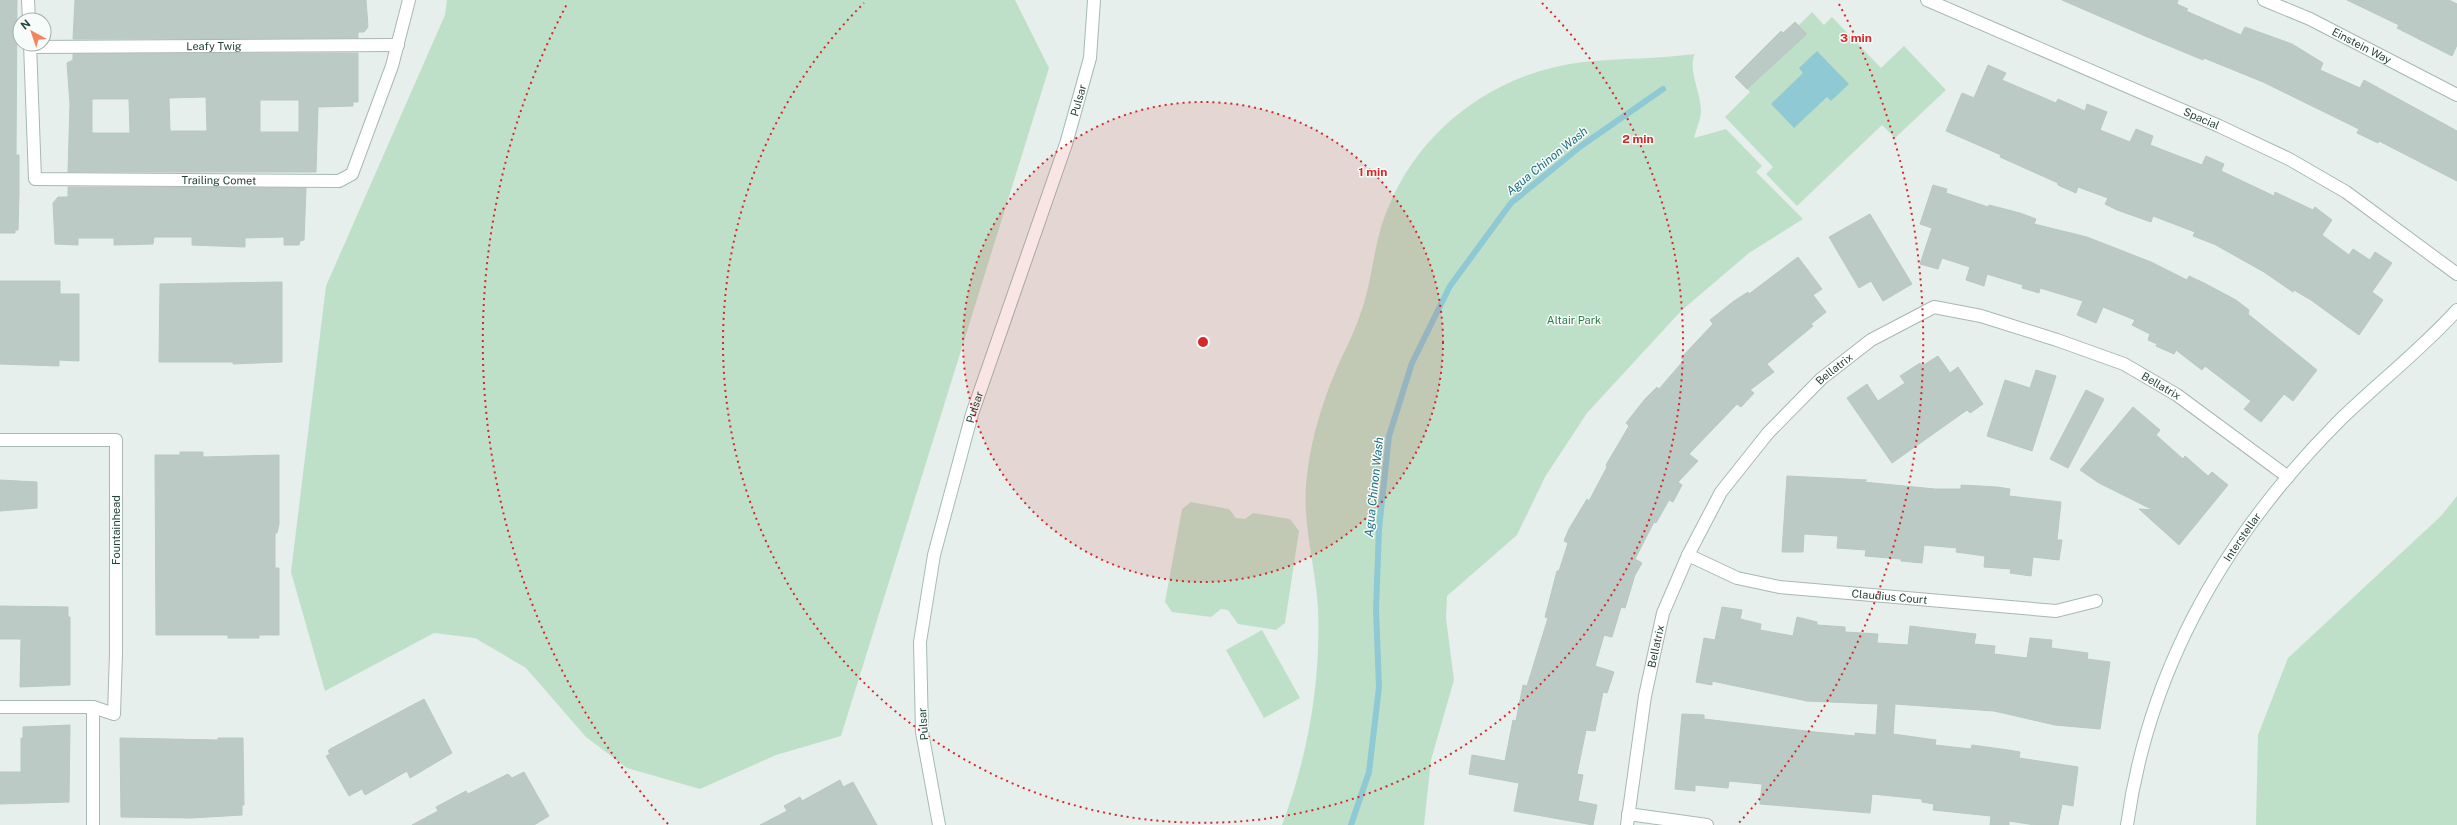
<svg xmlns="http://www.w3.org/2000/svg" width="2457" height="825" font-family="'Public Sans',sans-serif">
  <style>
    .green { fill: #bfe0c8 }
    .water { fill: #8ec9d4 }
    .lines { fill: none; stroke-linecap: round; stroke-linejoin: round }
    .stream { stroke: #8ec9d4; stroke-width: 6 }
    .building { fill: #bbcac4; stroke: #b8c9c2; fill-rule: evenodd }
    .street-casing { stroke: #a8b8b2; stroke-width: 14 }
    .secondary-casing { stroke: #a4bbb3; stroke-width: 14 }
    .street { stroke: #fff; stroke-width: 12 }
    .secondary { stroke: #fff; stroke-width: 12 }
    .ring { fill: none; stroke: #d62828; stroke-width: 2; stroke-dasharray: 2 4 }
    .labels { text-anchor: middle; stroke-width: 3; stroke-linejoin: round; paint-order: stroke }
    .street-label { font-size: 11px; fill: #24423a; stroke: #f7fbf9 }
    .park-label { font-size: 11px; fill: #2d7a4b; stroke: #f7fbf9 }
    .water-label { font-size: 12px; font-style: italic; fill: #1c6f80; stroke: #f7fbf9 }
    .centre { fill: #d62828; stroke: #f7fbf9; stroke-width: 2 }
    .ring-label { font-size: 12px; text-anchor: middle; font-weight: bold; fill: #d62828; stroke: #f7fbf9; stroke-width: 3; stroke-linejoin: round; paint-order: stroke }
  </style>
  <rect width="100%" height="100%" fill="#e6efeb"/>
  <path class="green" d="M 447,0 L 1015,0 L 1049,68 L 841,736 L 776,755 L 700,789 L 627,768 L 586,737 L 526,668 L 475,638 L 434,633 L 325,691 L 291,572 L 326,286 L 445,15 Z
    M 1812,12 L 1824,25 L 1832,17 L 1881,68 L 1904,46 L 1946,90 L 1895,138 L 1882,125 L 1797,206 L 1766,174 L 1773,167 L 1725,117 L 1750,92 L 1735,77 L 1781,31 L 1784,33 L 1795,22 L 1799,25 Z
    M 1695,54 C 1687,70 1702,94 1701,113 C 1700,121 1696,130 1694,138 L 1726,129 L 1762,166 L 1756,172 L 1803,219 L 1749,253 L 1681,311 L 1587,413 L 1545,477 L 1517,535 L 1447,596 L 1446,618 L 1454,680 L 1431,760 L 1424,825 L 1282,825 C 1308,756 1321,682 1318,608 C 1316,576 1308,544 1306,513 C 1303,468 1317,416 1334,375 C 1342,355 1353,336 1360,315 C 1373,281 1373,242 1388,208 C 1421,127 1497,72 1584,62 C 1621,58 1658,59 1695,54 Z
    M 2457,496 L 2457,825 L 2256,825 L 2258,735 L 2288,658 L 2441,516 Z
    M 1191,502 L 1229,509 L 1236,518 L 1245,519 L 1253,513 L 1290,519 L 1299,531 L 1285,623 L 1276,630 L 1238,624 L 1228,610 L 1221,609 L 1211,617 L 1172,612 L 1165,602 L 1182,509 Z
    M 1262,630 L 1300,698 L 1264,718 L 1226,650 Z"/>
  <path class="water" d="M 1817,51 L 1849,84 L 1831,101 L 1827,97 L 1794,128 L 1771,104 L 1803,73 L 1799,68 Z"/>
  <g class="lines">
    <path class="stream" d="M 1351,825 L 1369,772 L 1379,687 L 1376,609 L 1379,529 L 1389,436 L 1412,363 L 1450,286 L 1511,203 L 1581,146 L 1663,89"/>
  </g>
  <path class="building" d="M 0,0 L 17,0 L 16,155 L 19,155 L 19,194 L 18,230 L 15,230 L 15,233 L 0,233 Z
    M 75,0 L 366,0 L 368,27 L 364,32 L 358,32 L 358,38 L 73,39 Z
    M 2062,0 L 2178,0 L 2177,4 L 2188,9 L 2186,11 L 2241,35 L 2245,27 L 2292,44 L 2323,63 L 2320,70 L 2360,88 L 2364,80 L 2457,131 L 2457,181 L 2379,141 L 2378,143 L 2357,133 L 2359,129 L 2263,82 L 2204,58 L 2203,60 L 2145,36 Z
    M 2347,0 L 2449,0 L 2457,4 L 2457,45 L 2452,56 L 2397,28 L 2399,25 Z
    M 1795,22 L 1807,34 L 1747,89 L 1735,77 L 1781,31 L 1783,33 Z
    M 358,53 L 358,102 L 353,102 L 353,106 L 318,107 L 316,172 L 68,172 L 70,104 L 67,63 L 73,60 L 73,54 ZM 206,97 L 207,131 L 170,131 L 169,98 ZM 92,99 L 129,99 L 130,133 L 92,133 ZM 260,100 L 299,100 L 299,132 L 260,132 Z
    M 1988,65 L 2006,73 L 2002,80 L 2056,103 L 2058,99 L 2085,111 L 2087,104 L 2107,112 L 2100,130 L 2130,142 L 2136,129 L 2153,136 L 2150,145 L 2202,165 L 2206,156 L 2224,164 L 2221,171 L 2274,196 L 2275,192 L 2313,210 L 2315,207 L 2332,220 L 2322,235 L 2349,255 L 2353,249 L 2370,260 L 2375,252 L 2392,263 L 2372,292 L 2383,300 L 2359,335 L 2311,300 L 2294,290 L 2293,292 L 2264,272 L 2214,244 L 2193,236 L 2195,232 L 2153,216 L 2151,222 L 2117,210 L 2105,204 L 2108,198 L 2078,187 L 2076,193 L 2058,185 L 2058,183 L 2000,157 L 2001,155 L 1946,131 L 1962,93 L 1974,98 Z
    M 1933,185 L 1947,189 L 1946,193 L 1988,207 L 1989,205 L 2020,213 L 2036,219 L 2034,224 L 2087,237 L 2151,262 L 2187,280 L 2189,276 L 2204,283 L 2236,300 L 2249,310 L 2248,314 L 2317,370 L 2293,401 L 2284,394 L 2261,422 L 2244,409 L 2251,401 L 2205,366 L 2202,370 L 2176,350 L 2174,354 L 2156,346 L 2157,344 L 2148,340 L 2150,334 L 2132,325 L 2135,320 L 2103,307 L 2096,323 L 2077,315 L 2083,301 L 2040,288 L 2039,293 L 2022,288 L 2023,285 L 1987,274 L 1984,286 L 1966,280 L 1970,267 L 1942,258 L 1938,269 L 1920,264 L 1932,228 L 1920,224 Z
    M 68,187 L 306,188 L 304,240 L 300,241 L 299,245 L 284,245 L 284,237 L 245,238 L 245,247 L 192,245 L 192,237 L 154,237 L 153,244 L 114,245 L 114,238 L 78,238 L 78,245 L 55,244 L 53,203 L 58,197 L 68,197 Z
    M 1870,214 L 1912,284 L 1883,301 L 1871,281 L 1859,288 L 1829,237 Z
    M 1798,257 L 1822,289 L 1813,295 L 1826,312 L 1811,324 L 1813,326 L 1767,364 L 1774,372 L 1750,390 L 1754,393 L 1741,407 L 1737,404 L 1689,454 L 1698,461 L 1678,482 L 1682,485 L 1673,502 L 1669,500 L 1656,523 L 1654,522 L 1635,559 L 1642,563 L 1635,575 L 1625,608 L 1621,607 L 1612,637 L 1604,635 L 1595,666 L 1614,672 L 1607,693 L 1603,692 L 1595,731 L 1586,730 L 1577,774 L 1583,775 L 1578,801 L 1597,805 L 1593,825 L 1514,811 L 1519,783 L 1469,774 L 1472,755 L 1505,761 L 1513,720 L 1516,721 L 1523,685 L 1527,686 L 1548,618 L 1545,617 L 1557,571 L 1559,571 L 1568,543 L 1564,541 L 1569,529 L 1587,499 L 1589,501 L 1607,467 L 1606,465 L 1629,426 L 1626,423 L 1645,399 L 1657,387 L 1659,389 L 1684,360 L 1681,358 L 1713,324 L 1710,320 L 1734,301 L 1748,292 L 1749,294 Z
    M 0,281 L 60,281 L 60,294 L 79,294 L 79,361 L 59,360 L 59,366 L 0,364 Z
    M 282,282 L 282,362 L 233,364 L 233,362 L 159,362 L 160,284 Z
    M 1938,356 L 1950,373 L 1958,367 L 1983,404 L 1970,413 L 1967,410 L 1892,463 L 1847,398 L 1867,384 L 1878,401 L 1905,383 L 1900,376 L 1920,363 L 1922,366 Z
    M 2036,370 L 2056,376 L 2032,451 L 1987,436 L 2005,380 L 2030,388 Z
    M 2086,390 L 2104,399 L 2068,468 L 2050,459 Z
    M 2133,407 L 2160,430 L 2156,435 L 2183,459 L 2185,456 L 2208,476 L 2212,472 L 2228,485 L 2179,545 L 2139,509 L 2153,510 L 2099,483 L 2080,470 Z
    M 180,452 L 203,452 L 203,457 L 279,455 L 279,524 L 277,533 L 275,533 L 275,568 L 279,568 L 279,635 L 259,635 L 259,638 L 228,638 L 228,635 L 156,635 L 155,455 L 180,455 Z
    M 1787,476 L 1867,480 L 1863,482 L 1935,489 L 1961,489 L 1961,485 L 1997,487 L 2010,489 L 2009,496 L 2061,502 L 2057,540 L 2062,540 L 2059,560 L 2033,557 L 2031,576 L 2010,573 L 2011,569 L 1984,567 L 1985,556 L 1956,552 L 1957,548 L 1924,545 L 1922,563 L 1901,561 L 1901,559 L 1865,556 L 1866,550 L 1837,548 L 1838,536 L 1804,534 L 1803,552 L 1782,552 Z
    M 0,480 L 37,482 L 37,508 L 0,511 Z
    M 0,606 L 68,607 L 68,617 L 70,617 L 70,685 L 20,687 L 21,639 L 0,639 Z
    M 1722,607 L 1742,610 L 1740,619 L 1761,624 L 1760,630 L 1793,636 L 1797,617 L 1817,622 L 1817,625 L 1845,627 L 1845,632 L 1878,634 L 1877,643 L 1908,645 L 1910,626 L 1976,634 L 1974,644 L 1995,646 L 1994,654 L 2027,658 L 2030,638 L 2052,640 L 2051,648 L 2088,653 L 2087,659 L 2110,662 L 2100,729 L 2055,725 L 1994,711 L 1895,704 L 1893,734 L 1936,740 L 1935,745 L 1971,749 L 1972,745 L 2008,750 L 2020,752 L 2019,758 L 2078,767 L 2073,806 L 2062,804 L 2058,825 L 2035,825 L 2009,821 L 2009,825 L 1990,825 L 1991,816 L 1933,810 L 1934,804 L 1922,802 L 1922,799 L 1872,794 L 1870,813 L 1760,804 L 1762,784 L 1729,781 L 1728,788 L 1695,785 L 1695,791 L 1675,789 L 1682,714 L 1704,715 L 1704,719 L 1815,732 L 1855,736 L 1855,733 L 1876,735 L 1878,704 L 1807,701 L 1712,681 L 1712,685 L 1696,682 L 1704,638 L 1715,640 Z
    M 424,699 L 452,753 L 410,778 L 407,771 L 365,795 L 362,789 L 349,796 L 326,756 L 330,754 L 328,751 L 330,749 Z
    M 70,725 L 69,802 L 0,804 L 0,772 L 21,772 L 21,738 L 23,738 L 23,727 Z
    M 120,738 L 218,740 L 218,738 L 243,738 L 244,805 L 242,805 L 242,815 L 191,818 L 121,817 Z
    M 524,772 L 549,816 L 534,825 L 412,825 L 438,811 L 436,807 L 466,791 L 468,794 L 508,774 L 512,778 Z
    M 840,780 L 843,787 L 853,782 L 877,825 L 760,825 L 787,811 L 784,806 L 800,797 L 802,801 Z"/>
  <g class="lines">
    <defs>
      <g id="street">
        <path d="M 28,0 L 29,20"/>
        <path id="s1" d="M 1927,0 L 2219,126 L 2289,159 L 2346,192 L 2457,274"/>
        <path id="s2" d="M 2264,0 L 2310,19 L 2457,95"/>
        <path id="s3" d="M 30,44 L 35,179 L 339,181 L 352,174 L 392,66 L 409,0"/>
        <path id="s4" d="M 30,47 L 398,45"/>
        <path d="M 0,440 L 116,440 L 116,653 L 114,714 L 93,707 L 0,707"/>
        <path id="s5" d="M 1688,555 L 1737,578 L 1779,587 L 2056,611 L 2096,601"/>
        <path d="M 93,707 L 93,825"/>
        <path d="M 1628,814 L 1707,825"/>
        <path id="s6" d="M 1627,825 L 1645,696 L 1663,613 L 1688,555 L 1721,492 L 1768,433 L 1821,379 L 1871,340 L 1934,307 L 1981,316 L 2057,340 L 2124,364 L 2177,395 L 2288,477"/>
      </g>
      <g id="secondary">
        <path id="s7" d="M 939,825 L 922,732 L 920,642 L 934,555 L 972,414 L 1066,144 L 1090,58 L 1094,0"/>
        <path id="s8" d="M 2127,825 C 2149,667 2228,532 2340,420 C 2377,384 2423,348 2457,310"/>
      </g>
    </defs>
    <use href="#street" class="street-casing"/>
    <use href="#secondary" class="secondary-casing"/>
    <use href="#street" class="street"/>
    <use href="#secondary" class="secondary"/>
  </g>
  <circle cx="1203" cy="342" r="240" fill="#d62828" fill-opacity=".12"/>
  <g class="ring">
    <circle cx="1203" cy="342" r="240"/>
    <path d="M1542 3A480 480 0 1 1 864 3"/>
    <path d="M668 824A720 720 0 0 1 567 4M1839 4A720 720 0 0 1 1738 824"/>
  </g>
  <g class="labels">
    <g class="street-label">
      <text dy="4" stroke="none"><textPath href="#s2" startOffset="108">Einstein Way</textPath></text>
      <text dy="4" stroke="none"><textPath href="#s4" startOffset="184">Leafy Twig</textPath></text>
      <text dy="4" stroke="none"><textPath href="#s7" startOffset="750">Pulsar</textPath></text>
      <text dy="4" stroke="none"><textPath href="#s1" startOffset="299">Spacial</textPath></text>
      <text dy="4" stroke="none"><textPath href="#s3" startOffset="319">Trailing Comet</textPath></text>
      <text dy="4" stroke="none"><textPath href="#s6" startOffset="517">Bellatrix</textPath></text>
      <text dy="4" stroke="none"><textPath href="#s6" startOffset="877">Bellatrix</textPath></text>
      <text dy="4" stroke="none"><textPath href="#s7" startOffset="426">Pulsar</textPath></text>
      <text transform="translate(116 530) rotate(-90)" y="4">Fountainhead</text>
      <text dy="4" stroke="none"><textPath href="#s8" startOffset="313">Interstellar</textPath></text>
      <text dy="4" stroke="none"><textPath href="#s5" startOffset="208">Claudius Court</textPath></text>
      <text dy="4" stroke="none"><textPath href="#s6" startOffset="181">Bellatrix</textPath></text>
      <text transform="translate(923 724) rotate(-94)" y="4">Pulsar</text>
    </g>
    <g class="park-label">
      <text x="1574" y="324">Altair Park</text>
    </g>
    <g class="water-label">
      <text transform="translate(1547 161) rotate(-39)" y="4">Agua Chinon Wash</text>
      <text transform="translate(1374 487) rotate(-84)" y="4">Agua Chinon Wash</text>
    </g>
  </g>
  <circle cx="1203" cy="342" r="6" class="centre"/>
  <g class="ring-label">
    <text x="1856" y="42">3 min</text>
    <text x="1638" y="143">2 min</text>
    <text x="1373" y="176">1 min</text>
  </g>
  <g transform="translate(32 32) rotate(320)"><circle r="19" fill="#f7fbf9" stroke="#a3b1ad"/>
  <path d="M0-3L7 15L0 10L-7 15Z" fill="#f4845f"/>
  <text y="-6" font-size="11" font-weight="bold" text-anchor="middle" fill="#24423a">N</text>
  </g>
</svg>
